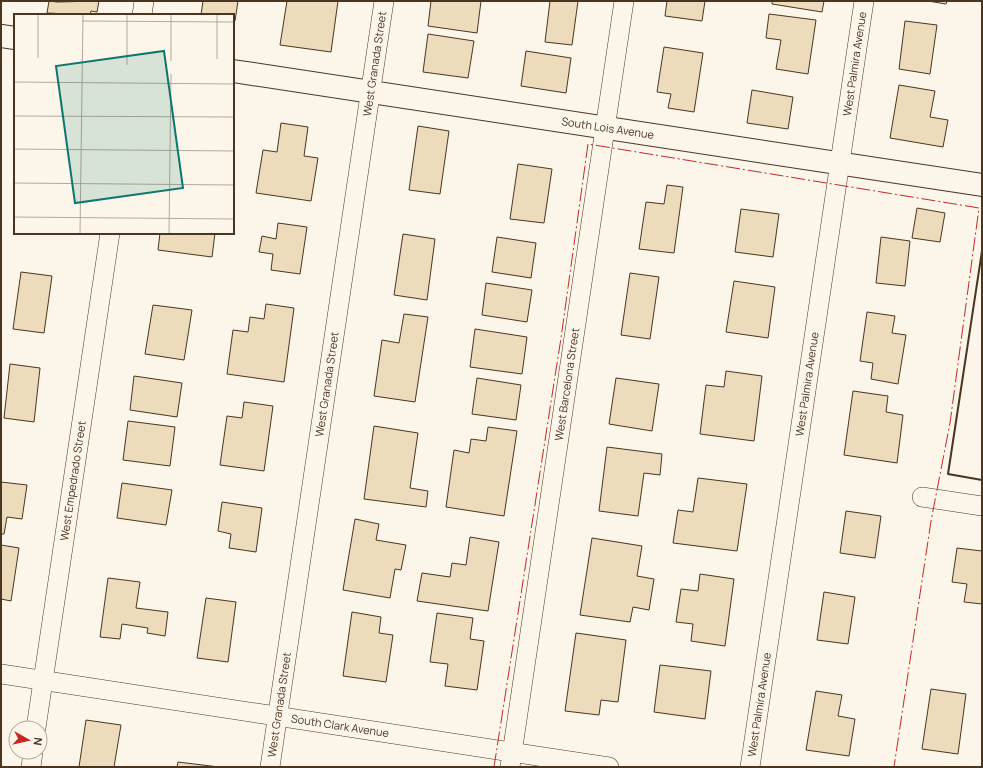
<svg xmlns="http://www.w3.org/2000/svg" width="983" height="768" font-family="Manrope,sans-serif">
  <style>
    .building { fill: #ecdcbc; stroke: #4a3520 }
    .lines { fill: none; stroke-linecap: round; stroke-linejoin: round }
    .street-casing { stroke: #4a3520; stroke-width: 20 }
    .secondary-casing { stroke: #4a3520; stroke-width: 24 }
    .street { stroke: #fbf6e9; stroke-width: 19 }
    .secondary { stroke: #fbf6e9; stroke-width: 22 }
    .wall { stroke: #4a3520; stroke-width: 2 }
    .power { stroke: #c62828; stroke-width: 1; stroke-dasharray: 14 3 2 3; stroke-linecap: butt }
    .labels { text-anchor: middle; stroke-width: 3; stroke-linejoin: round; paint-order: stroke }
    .street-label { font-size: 11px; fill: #4a3520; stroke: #fbf6e9 }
    .inset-road { fill: none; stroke: #b4a999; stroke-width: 1 }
    .view { fill: #0f766e; fill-opacity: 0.15; stroke: #0f766e; stroke-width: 2 }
    .inset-edge { fill: none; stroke: #4a3520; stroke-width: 2 }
  </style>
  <rect width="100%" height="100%" fill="#fbf6e9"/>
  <path class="building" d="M 49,1 L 57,2 L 99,1 L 97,12 L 91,11 L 90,15 L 47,13 Z
    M 203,1 L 238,1 L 235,21 L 233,21 L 233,15 L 201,15 Z
    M 287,1 L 338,1 L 331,52 L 280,45 Z
    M 431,1 L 481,1 L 477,33 L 428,26 Z
    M 550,1 L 578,1 L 572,45 L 545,42 Z
    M 667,1 L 705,1 L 702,21 L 665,16 Z
    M 772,1 L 824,1 L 822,12 L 772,4 Z
    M 928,1 L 947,1 L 946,4 Z
    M 769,14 L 816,20 L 808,74 L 776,69 L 781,40 L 766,38 Z
    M 905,21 L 937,25 L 930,74 L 899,69 Z
    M 428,34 L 474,41 L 468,78 L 423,72 Z
    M 664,47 L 703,53 L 694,112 L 668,108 L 671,94 L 657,92 Z
    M 526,51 L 571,58 L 566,93 L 521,86 Z
    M 899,85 L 935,91 L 930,117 L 948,120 L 943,147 L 890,138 Z
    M 752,90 L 793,97 L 788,129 L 747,123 Z
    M 281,123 L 308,127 L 304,156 L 318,158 L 311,201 L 256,193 L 263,150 L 277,152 Z
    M 418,126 L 449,131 L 440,194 L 409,190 Z
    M 518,164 L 552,169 L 544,223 L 510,219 Z
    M 667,185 L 683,187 L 674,253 L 639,249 L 646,202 L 664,204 Z
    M 917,208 L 945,213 L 940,242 L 912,238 Z
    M 741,209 L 779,214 L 773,257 L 735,252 Z
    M 278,223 L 307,227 L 300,274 L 271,270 L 273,254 L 259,252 L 262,236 L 276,239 Z
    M 160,233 L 215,233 L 212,257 L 158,250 Z
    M 403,234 L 435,239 L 427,300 L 394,295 Z
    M 497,237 L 536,243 L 531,278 L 492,272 Z
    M 881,237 L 910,241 L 905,286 L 876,283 Z
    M 21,272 L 52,276 L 44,333 L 13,329 Z
    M 630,273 L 659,277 L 650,339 L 621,335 Z
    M 734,281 L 775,287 L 768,338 L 726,332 Z
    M 486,283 L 532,290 L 527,322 L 482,315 Z
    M 266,304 L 294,308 L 284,382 L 227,374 L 233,330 L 248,332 L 250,317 L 264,319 Z
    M 153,305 L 192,310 L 184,360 L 145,354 Z
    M 867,312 L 895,316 L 892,333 L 906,335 L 898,384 L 871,379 L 873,363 L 860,361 Z
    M 404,314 L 428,317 L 415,402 L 374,396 L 382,340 L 399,343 Z
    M 475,329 L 527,337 L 522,374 L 470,367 Z
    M 10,364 L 40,368 L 34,422 L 4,418 Z
    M 726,371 L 762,376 L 754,441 L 700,434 L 706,385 L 724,387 Z
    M 134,376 L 182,383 L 177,417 L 130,410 Z
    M 477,378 L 521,385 L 516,420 L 472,414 Z
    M 616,378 L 659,384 L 652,431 L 609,424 Z
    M 853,391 L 888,396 L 886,412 L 903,415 L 897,463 L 844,455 Z
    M 244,402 L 273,406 L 264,471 L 220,465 L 227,416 L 242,418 Z
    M 128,421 L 175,427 L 170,466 L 123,460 Z
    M 374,426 L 418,433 L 410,488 L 428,491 L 426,507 L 364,499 Z
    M 488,427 L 517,431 L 504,516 L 446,507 L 454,450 L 469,453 L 471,439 L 486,441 Z
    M 607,447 L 662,454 L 660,475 L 644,473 L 638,516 L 599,511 Z
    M 698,478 L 747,484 L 737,551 L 673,543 L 678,510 L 693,512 Z
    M 1,482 L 27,485 L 22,519 L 7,517 L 4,534 L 1,534 Z
    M 122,483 L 172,490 L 166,525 L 117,518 Z
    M 222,502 L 262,508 L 256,552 L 229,548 L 231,534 L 218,531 Z
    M 846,511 L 881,516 L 875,558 L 840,553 Z
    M 355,519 L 379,524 L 376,540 L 406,545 L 401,570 L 395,569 L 390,598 L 343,590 Z
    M 470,537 L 499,542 L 488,611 L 417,601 L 422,573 L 450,577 L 452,563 L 466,565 Z
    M 592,538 L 642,546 L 637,576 L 654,579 L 649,610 L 633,607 L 630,622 L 580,615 Z
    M 1,545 L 19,548 L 11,601 L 1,599 Z
    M 957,548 L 982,551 L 982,604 L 964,602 L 967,584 L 952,582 Z
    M 700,574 L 734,579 L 725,646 L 691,641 L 693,624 L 676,622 L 681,589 L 698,591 Z
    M 108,578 L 140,582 L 136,608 L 168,612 L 165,636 L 147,633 L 148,628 L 122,624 L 120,639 L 100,637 Z
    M 824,592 L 855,597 L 848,644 L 817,640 Z
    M 206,598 L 236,602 L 228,662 L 197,658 Z
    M 352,612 L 381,617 L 379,633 L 393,635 L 386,682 L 343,676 Z
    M 437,613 L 473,618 L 470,639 L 484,641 L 477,690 L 445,686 L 448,664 L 430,662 Z
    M 576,633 L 626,640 L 618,702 L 601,700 L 599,715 L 565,711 Z
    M 660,665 L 711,671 L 705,719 L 654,712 Z
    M 931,689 L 966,694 L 958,754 L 922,749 Z
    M 816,691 L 842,695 L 838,716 L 855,719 L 849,756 L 806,750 Z
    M 86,720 L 121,725 L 114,767 L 79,767 Z
    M 178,762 L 219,767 L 177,767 Z"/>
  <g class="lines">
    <defs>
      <g id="street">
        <path d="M 142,15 L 144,1"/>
        <path d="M 922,497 L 982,506"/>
        <path id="s1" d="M 1,674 L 609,767"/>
        <path id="s2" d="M 36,728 L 110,233"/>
        <path d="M 31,767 L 33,752"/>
        <path id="s3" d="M 270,767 L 384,1"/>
        <path id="s4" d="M 510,767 L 624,1"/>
        <path id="s5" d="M 750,767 L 864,1"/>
      </g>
      <g id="secondary">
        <path d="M 1,36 L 15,38"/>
        <path id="s6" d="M 233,71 L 982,185"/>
      </g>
    </defs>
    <use href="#street" class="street-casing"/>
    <use href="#secondary" class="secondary-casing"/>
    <use href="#street" class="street"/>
    <use href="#secondary" class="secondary"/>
    <path class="wall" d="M 982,251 L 948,474 L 982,480"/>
    <path class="power" d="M 494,767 L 561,338 L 588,144 L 979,208 L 950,423 L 931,521 L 894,767"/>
  </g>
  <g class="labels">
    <g class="street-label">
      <text dy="4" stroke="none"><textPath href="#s3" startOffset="711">West Granada Street</textPath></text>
      <text dy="4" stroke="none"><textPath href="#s5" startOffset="711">West Palmira Avenue</textPath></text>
      <text dy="4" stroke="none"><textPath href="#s6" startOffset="379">South Lois Avenue</textPath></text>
      <text dy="4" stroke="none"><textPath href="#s3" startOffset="387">West Granada Street</textPath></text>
      <text dy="4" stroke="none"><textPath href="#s4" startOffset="387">West Barcelona Street</textPath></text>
      <text dy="4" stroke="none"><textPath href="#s5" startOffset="387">West Palmira Avenue</textPath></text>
      <text dy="4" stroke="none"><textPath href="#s2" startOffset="250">West Empedrado Street</textPath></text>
      <text dy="4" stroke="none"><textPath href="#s3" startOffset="63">West Granada Street</textPath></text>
      <text dy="4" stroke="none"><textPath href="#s5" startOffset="63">West Palmira Avenue</textPath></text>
      <text dy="4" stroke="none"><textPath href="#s1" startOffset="343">South Clark Avenue</textPath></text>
    </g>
  </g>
  <g transform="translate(14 14)">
    <rect width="220" height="220" fill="#fbf6e9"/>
    <path class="inset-road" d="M 24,0 L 24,44M 203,0 L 203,45M 68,7 L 220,8M 157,47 L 157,0M 113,51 L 113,0M 0,68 L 220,70M 0,102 L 220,103M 0,135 L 220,137M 0,169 L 220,171M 0,203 L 220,205M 66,220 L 69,0M 155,220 L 157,60"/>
    <path class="view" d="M 150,37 L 169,174 L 61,189 L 42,52 Z"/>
    <rect width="220" height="220" class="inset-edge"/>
  </g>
  <rect width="983" height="768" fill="none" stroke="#4a3520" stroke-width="4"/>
  <g transform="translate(28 740) rotate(98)"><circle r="19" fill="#fbf6e9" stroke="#b4a999"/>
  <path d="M0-3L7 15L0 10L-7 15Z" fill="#c62828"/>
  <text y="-6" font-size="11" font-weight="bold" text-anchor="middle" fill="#4a3520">N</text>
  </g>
</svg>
